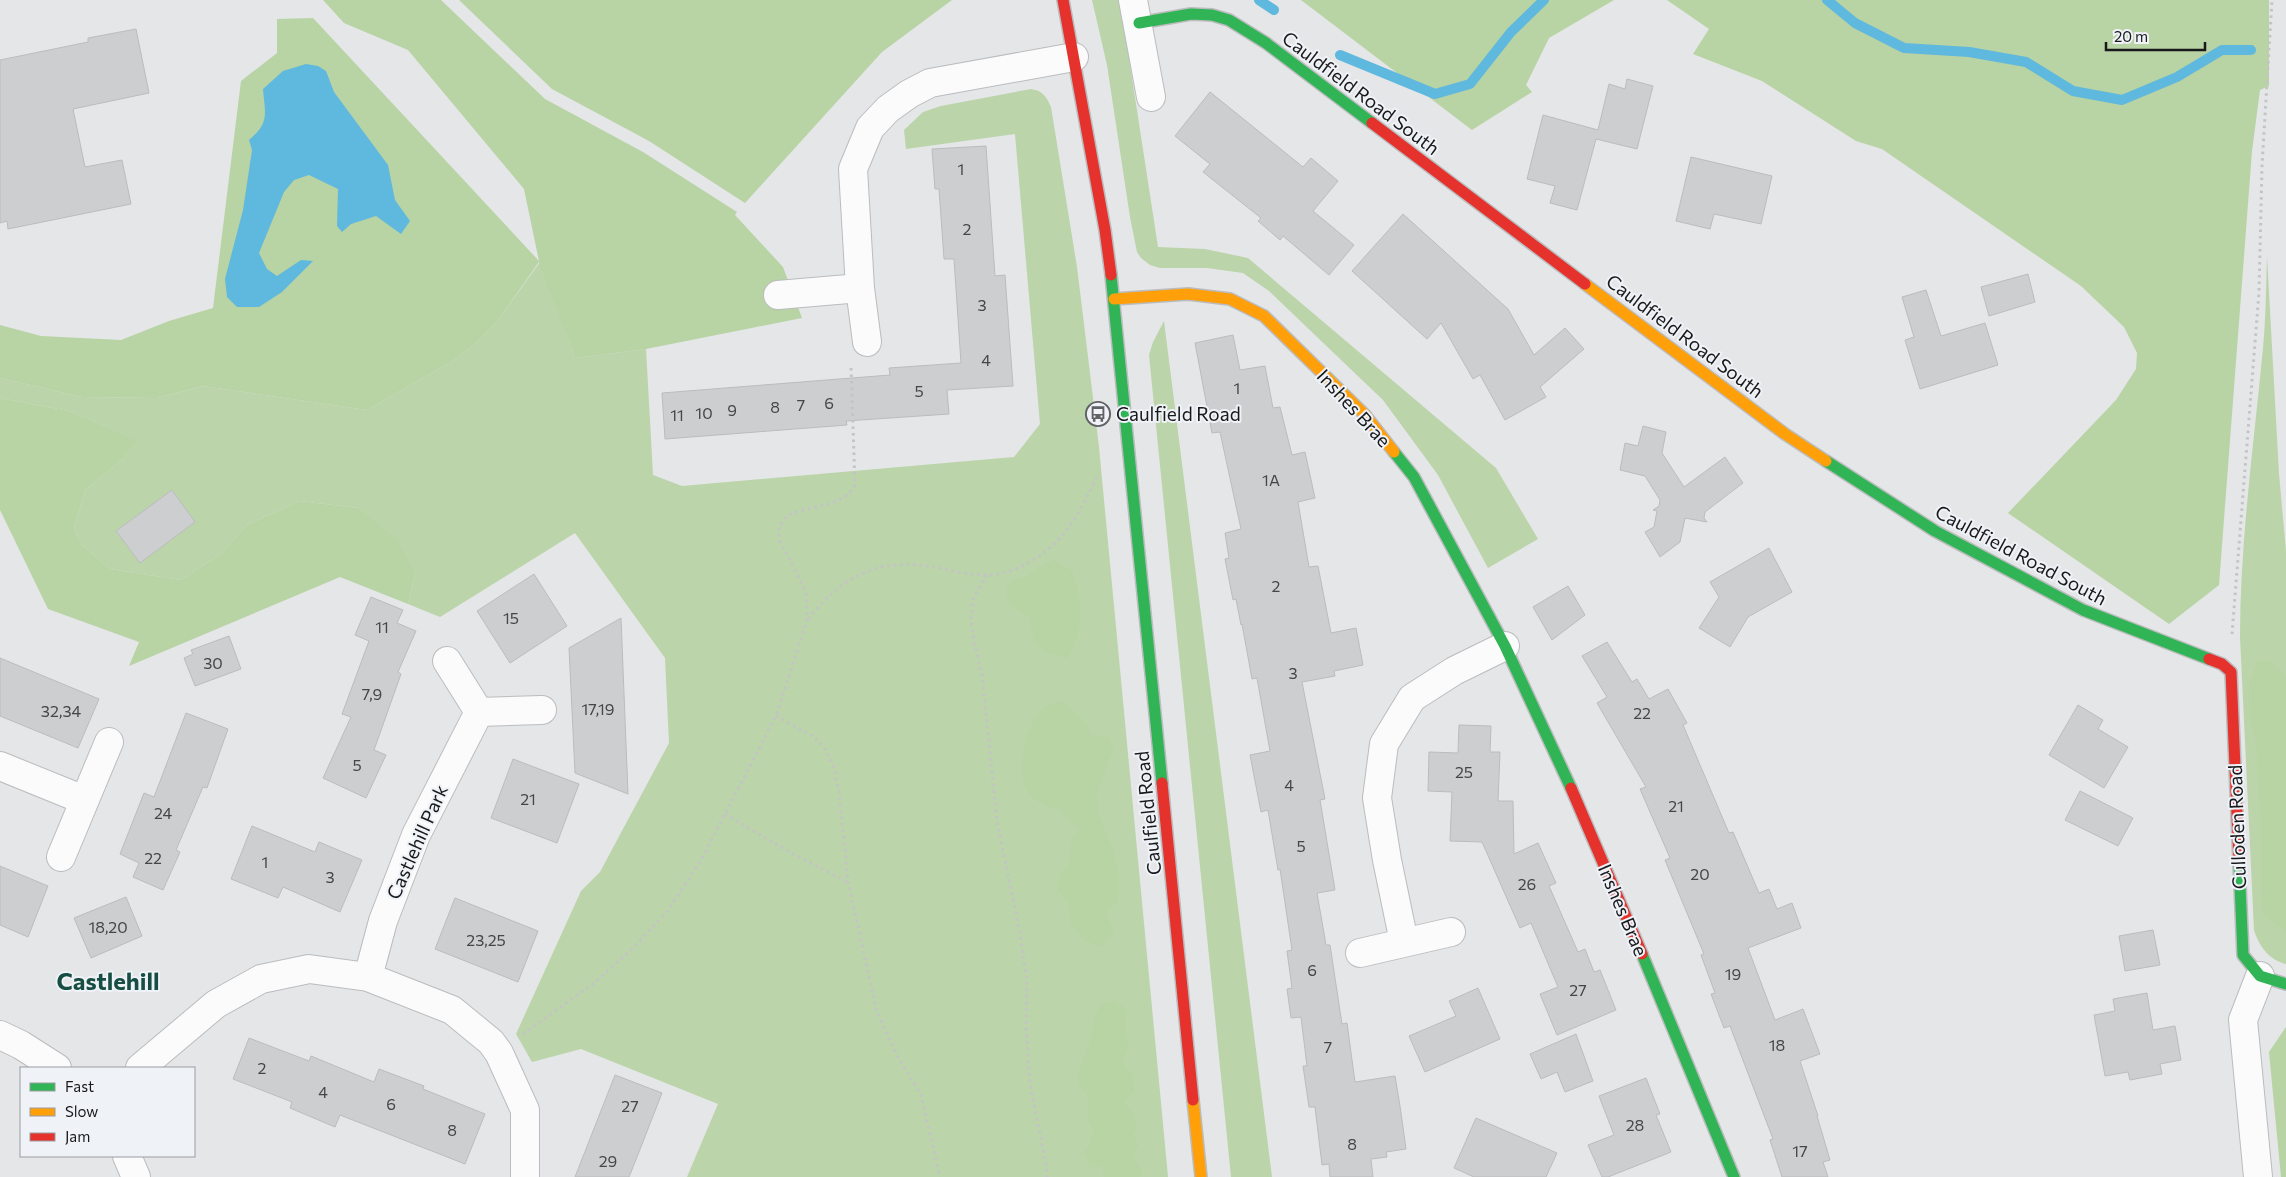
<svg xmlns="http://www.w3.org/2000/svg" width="2286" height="1177" font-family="Commissioner,sans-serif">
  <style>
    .green { fill: #bbd4a9 }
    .forest { fill: #b8d3a4 }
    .water { fill: #5fb8dd }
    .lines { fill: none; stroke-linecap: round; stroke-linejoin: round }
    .stream { stroke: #5fb8dd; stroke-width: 10 }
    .building { fill: #cdced0; stroke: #bbbcbe }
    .street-casing { stroke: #bbbcbe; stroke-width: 30 }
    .fast-casing { stroke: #bbbcbe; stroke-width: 14 }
    .slow-casing { stroke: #bbbcbe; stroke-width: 14 }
    .jam-casing { stroke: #bbbcbe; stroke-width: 14 }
    .path { stroke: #c3c4c4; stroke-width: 3; stroke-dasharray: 2.5 4; stroke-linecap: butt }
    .street { stroke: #fbfbfc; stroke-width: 28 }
    .fast { stroke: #30b455; stroke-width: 11 }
    .slow { stroke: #ff9f0a; stroke-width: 11 }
    .jam { stroke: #e5322d; stroke-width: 11 }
    .labels { text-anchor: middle; stroke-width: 4; stroke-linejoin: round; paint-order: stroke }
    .number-label { font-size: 16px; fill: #454648 }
    .street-label { font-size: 19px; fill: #18191b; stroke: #eff2f7 }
    .poi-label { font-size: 19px; fill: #18191b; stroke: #eff2f7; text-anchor: start }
    .district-label { font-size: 24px; font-weight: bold; fill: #174e43; stroke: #eff2f7 }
  </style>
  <rect width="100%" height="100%" fill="#e4e6e8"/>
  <path class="green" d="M 1092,0 L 1120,0 L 1158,247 L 1205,249 L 1248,258 L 1496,468 L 1538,539 L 1488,568 L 1438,475 L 1383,400 L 1269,291 L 1243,273 L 1207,268 L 1160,268 L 1150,265 L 1141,258 L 1137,252 L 1130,217 L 1107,65 Z
    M 1031,89 C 1043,91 1046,96 1051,107 L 1077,267 L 1099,447 L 1168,1177 L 687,1177 L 718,1104 L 581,1049 L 532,1062 L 516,1034 L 581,891 L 600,872 L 669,743 L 665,658 L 575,533 L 440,617 L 408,604 L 415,574 L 358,508 L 300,501 L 247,525 L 222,553 L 181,580 L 110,569 L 81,544 L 74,528 L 85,490 L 124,458 L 135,440 L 69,411 L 0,398 L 0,378 L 82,397 L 157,398 L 203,386 L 367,410 L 454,360 L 476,343 L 496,323 L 540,262 L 575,358 L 646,349 L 653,475 L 682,486 L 1014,457 L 1040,424 L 1015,134 L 906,149 L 904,130 L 923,112 L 941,106 Z
    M 2267,256 L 2279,474 L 2286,551 L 2286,964 C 2269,960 2259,946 2254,930 L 2240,637 C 2240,540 2254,444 2263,348 C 2266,317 2266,287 2267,256 Z
    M 1164,321 L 1272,1177 L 1231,1177 L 1149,355 L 1153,342 Z"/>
  <path class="forest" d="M 323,0 L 441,0 L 545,99 L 643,152 L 737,212 L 735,215 L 783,267 L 802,318 L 646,349 L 575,358 L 539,262 L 496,323 L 476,343 L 454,360 L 367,410 L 203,386 L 157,398 L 82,397 L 0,378 L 0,325 L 41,336 L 121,340 L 169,321 L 213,308 L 241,81 L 277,53 L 277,19 L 313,18 L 539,261 L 524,189 L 408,50 L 344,23 Z
    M 459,0 L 952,0 L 882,52 L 745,203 L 649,141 L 552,89 Z
    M 1301,0 L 1614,0 L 1549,38 L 1526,85 L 1532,92 L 1472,130 Z
    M 1667,0 L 2269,0 L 2269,86 L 2260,90 L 2252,151 L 2219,585 L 2169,624 L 2008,513 L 2116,400 L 2136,369 L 2137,353 L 2124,327 L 2081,286 L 1882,149 L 1856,141 L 1762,81 L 1693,54 L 1709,29 Z
    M 0,398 L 69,411 L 136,440 L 124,458 L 85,490 L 74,528 L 81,544 L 110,569 L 181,580 L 222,553 L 247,525 L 300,501 L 358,508 L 396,539 L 415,574 L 408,604 L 340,577 L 129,666 L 139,642 L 48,609 L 0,510 Z
    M 1054,560 L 1072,571 C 1082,605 1085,625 1068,658 C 1040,652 1031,647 1030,616 L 1018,611 L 1007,598 L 1007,585 L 1018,578 L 1025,578 L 1035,570 Z
    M 2258,661 L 2271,661 L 2286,678 L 2286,932 L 2262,913 L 2261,816 L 2256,743 L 2250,717 L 2249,684 Z
    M 1062,701 L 1087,724 L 1090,734 L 1107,737 L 1114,747 L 1097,792 L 1098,814 L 1113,849 L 1118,874 L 1117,902 L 1106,912 L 1114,931 L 1101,947 L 1083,939 L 1071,923 L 1068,903 L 1057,888 L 1061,874 L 1069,864 L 1071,841 L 1080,829 L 1070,822 L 1062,810 C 1051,807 1035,803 1028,792 C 1015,772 1026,719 1047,706 C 1052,704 1057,702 1062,701 Z
    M 1113,1001 L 1126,1008 L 1124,1024 L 1128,1047 L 1122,1063 L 1132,1074 L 1134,1091 L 1124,1102 L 1132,1112 L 1137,1127 L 1133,1135 L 1138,1145 L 1133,1157 L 1142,1171 L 1139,1177 L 1104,1177 L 1102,1167 L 1090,1165 L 1084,1152 L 1091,1142 L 1094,1130 L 1088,1120 L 1089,1098 L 1079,1084 L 1078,1074 L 1092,1036 L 1094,1019 L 1100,1005 Z
    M 2286,1027 L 2286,1177 L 2281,1177 L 2269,1052 Z"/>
  <path class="water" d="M 306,64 L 318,66 L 326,71 L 334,92 L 388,165 L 395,200 L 410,221 L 401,234 L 376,216 L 351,224 L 342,232 L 337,226 L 338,189 L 309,175 L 294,180 L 284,192 L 259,253 L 267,269 L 277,276 L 301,260 L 313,261 L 282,292 L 259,307 L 237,307 L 227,297 L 225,279 L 243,210 L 252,150 L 249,140 C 270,122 265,114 263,89 L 283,71 Z"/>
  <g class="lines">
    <path class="stream" d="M 1259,0 L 1274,10
      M 1827,0 L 1855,23 L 1904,48 L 1969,52 L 2026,62 L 2073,91 L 2122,100 L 2177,77 L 2222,50 L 2251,50
      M 1340,55 L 1435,94 L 1470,84 L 1511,32 L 1544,0"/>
  </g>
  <path class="building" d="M 136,29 L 149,93 L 73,109 L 85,167 L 122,160 L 131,204 L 8,229 L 7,221 L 0,223 L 0,60 L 88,42 L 88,38 Z
    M 1627,79 L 1653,86 L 1637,149 L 1596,139 L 1577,210 L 1550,203 L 1555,186 L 1527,179 L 1543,115 L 1598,130 L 1609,84 L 1625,89 Z
    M 1210,92 L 1303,167 L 1311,158 L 1338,181 L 1313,211 L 1354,245 L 1329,275 L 1283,236 L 1280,240 L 1258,221 L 1261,218 L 1203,172 L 1210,164 L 1175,136 Z
    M 986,146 L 995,276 L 1005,275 L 1013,386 L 947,390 L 949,414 L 846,421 L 847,425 L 665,439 L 662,393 L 890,375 L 889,368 L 961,363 L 954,259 L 944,259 L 939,189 L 935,189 L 932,149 Z
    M 1691,157 L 1772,176 L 1761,224 L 1714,214 L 1710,229 L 1676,221 Z
    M 1403,214 L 1508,309 L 1534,355 L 1565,328 L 1584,349 L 1540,387 L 1546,397 L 1505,420 L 1480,375 L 1473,379 L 1441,323 L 1427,339 L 1352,271 Z
    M 2028,274 L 2035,302 L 1989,316 L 1981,287 Z
    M 1926,290 L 1941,336 L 1985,323 L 1998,365 L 1920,389 L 1905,340 L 1914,337 L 1902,297 Z
    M 1233,335 L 1240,370 L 1265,366 L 1273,408 L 1280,407 L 1292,455 L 1305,452 L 1315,498 L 1298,502 L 1309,567 L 1318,566 L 1331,633 L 1356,628 L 1363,665 L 1334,671 L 1335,676 L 1302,682 L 1325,799 L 1320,800 L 1335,890 L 1317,893 L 1326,945 L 1330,945 L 1342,1024 L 1347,1023 L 1355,1082 L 1395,1076 L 1400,1106 L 1406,1149 L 1386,1152 L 1387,1157 L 1371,1159 L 1373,1177 L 1330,1177 L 1329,1164 L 1322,1165 L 1315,1107 L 1309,1107 L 1303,1066 L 1307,1066 L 1301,1017 L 1291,1018 L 1287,989 L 1292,988 L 1287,951 L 1292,950 L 1280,869 L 1278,870 L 1268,810 L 1261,812 L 1250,755 L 1270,751 L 1257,678 L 1252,679 L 1242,624 L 1241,625 L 1236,599 L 1233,600 L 1225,559 L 1229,558 L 1225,533 L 1241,529 L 1220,432 L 1212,433 L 1195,343 Z
    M 1643,426 L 1666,432 L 1662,453 L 1684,487 L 1725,457 L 1743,483 L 1705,512 L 1704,518 L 1707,522 L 1685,518 L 1680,542 L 1660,557 L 1645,532 L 1654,527 L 1657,511 L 1653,510 L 1659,506 L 1660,500 L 1645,476 L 1620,470 L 1625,443 L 1638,446 Z
    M 172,490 L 195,522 L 140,563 L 116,531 Z
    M 1769,548 L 1792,592 L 1748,617 L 1730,647 L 1699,628 L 1719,597 L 1710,582 Z
    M 534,574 L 567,626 L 510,663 L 477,611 Z
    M 1568,586 L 1585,615 L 1552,640 L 1533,607 Z
    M 371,597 L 403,610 L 397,623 L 416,631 L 398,672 L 401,674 L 374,750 L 386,755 L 366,798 L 323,778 L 351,717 L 342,714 L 369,641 L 355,635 Z
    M 621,618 L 628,794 L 575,773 L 569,648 Z
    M 229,636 L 241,669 L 195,686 L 184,658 L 193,654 L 191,650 Z
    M 1607,642 L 1632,682 L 1637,679 L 1649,699 L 1668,689 L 1687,723 L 1683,725 L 1729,833 L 1733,832 L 1759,893 L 1769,889 L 1777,909 L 1792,903 L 1801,928 L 1748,948 L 1775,1020 L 1803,1009 L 1820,1054 L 1800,1061 L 1818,1116 L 1817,1116 L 1830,1160 L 1823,1162 L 1828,1177 L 1782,1177 L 1770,1140 L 1773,1139 L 1730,1026 L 1724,1028 L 1711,994 L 1715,993 L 1701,955 L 1704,954 L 1665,860 L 1670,858 L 1640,789 L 1646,787 L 1597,703 L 1607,697 L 1582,656 Z
    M 0,658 L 99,699 L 78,748 L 0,716 Z
    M 2078,705 L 2103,720 L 2098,729 L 2128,747 L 2104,788 L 2049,755 Z
    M 186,713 L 228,729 L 207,788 L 203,787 L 176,850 L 180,852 L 163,890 L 133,877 L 139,863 L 120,854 L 144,793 L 154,797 Z
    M 1459,725 L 1491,726 L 1490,752 L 1500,752 L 1498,801 L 1513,801 L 1514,854 L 1538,843 L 1556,883 L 1549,886 L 1578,952 L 1585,949 L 1594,972 L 1600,970 L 1616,1010 L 1557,1035 L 1540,994 L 1558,987 L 1531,923 L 1520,928 L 1482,842 L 1450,841 L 1452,792 L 1428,791 L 1429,752 L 1458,753 Z
    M 513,759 L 579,784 L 557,843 L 491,818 Z
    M 2080,791 L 2133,818 L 2118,846 L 2065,820 Z
    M 252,826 L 315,852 L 319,842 L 362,860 L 340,912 L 283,887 L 278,898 L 231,879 Z
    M 0,866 L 48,886 L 28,937 L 0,925 Z
    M 126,897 L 142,936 L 91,958 L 74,918 Z
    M 455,898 L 538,931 L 518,982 L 435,949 Z
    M 2153,930 L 2160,965 L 2125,971 L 2119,936 Z
    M 1478,988 L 1500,1039 L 1425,1072 L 1409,1036 L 1456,1016 L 1449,1001 Z
    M 2147,993 L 2153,1030 L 2175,1026 L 2181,1060 L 2160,1064 L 2162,1074 L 2130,1080 L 2128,1072 L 2105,1076 L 2094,1015 L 2115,1011 L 2113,999 Z
    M 1576,1034 L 1593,1081 L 1565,1092 L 1557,1072 L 1541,1079 L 1530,1054 Z
    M 249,1038 L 309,1061 L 311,1056 L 374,1082 L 379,1069 L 424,1086 L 423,1089 L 485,1114 L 465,1164 L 340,1115 L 335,1127 L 290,1108 L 292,1102 L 233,1079 Z
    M 615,1075 L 662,1093 L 639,1152 L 629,1177 L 575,1177 Z
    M 1646,1078 L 1660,1114 L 1656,1115 L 1671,1152 L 1608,1177 L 1602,1177 L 1588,1145 L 1614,1135 L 1599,1096 Z
    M 1476,1118 L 1557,1153 L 1546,1177 L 1474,1177 L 1454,1168 Z"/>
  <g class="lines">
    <defs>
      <path id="street" d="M 1133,0 L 1151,97
        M 778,295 L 860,288
        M 867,342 L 860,288 L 853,169 L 870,128 L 888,109 L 909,94 L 930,83 L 1074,57
        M 447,661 L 479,712 L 542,710
        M 0,766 L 84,800
        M 61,857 L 109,742
        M 1404,942 L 1387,860 L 1377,798 L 1384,744 L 1412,698 L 1454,671 L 1505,646
        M 1360,953 L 1451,932
        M 368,977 L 383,921 L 416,835 L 479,712
        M 0,1035 L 21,1045 L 57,1068
        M 140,1068 L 216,1004 L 261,979 L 309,969 L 368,977 L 452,1010 L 491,1042 L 499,1053 L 525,1110 L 525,1177
        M 127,1156 L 136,1177
        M 2258,1177 L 2243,1020 L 2260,976"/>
      <path id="fast" d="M 1139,23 L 1191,14 L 1212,15 L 1229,20 L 1266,43 L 1372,123
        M 1111,275 L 1162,783
        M 1394,452 L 1414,477 L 1505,646 L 1571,788
        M 1826,461 L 1935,531 L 2083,610 L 2209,659
        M 2239,862 L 2243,955 L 2260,976 L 2286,984
        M 1642,954 L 1734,1177"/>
      <path id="slow" d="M 1585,284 L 1785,434 L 1826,461
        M 1114,299 L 1188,294 L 1230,299 L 1264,316 L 1365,415 L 1394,452
        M 1193,1100 L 1201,1177"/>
      <path id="jam" d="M 1063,0 L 1105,230 L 1111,275
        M 1372,123 L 1585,284
        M 2209,659 L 2222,664 L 2231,672 L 2239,862
        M 1162,783 L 1193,1100
        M 1571,788 L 1642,954"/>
    </defs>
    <use href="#street" class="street-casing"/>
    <use href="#fast" class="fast-casing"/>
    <use href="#slow" class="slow-casing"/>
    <use href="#jam" class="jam-casing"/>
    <path class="path" d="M 987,575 L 974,596 L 971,618 L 974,642 L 982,674 L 997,821 L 1019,929 L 1027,981 L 1026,1026 L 1030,1084 L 1046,1163 L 1047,1177
      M 808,619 C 828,595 846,578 877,568 C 884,565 892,566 900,565 C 929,562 957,575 987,575 C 1012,575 1040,559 1057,541 C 1076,522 1087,497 1099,473
      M 2232,634 L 2259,292 L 2262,166 L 2272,0
      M 776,716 L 811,735 L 824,747 L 834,767 L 839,792 L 848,882 L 877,1012 L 897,1055 L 921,1095 L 940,1177
      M 725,814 L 788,851 L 847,882
      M 523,1034 L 594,983 L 629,952 L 667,912 L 700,862 L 776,716 L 807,620 L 806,592 L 779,539 L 779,527 C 782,523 785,517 789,515 C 811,504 841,509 855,485 L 851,367"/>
    <use href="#street" class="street"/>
    <use href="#fast" class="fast"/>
    <use href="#slow" class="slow"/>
    <use href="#jam" class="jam"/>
  </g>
  <defs>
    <symbol id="bus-ring" viewBox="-11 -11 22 22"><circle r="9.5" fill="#eff2f7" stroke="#5f6163" stroke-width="1.5"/><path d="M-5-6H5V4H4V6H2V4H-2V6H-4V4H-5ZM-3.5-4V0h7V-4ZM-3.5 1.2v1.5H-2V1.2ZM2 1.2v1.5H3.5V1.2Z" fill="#5f6163"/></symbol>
  </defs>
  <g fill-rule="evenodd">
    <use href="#bus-ring" x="1084" y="400" width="28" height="28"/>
  </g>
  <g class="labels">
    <g class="number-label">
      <text x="961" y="175">1</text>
      <text x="967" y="235">2</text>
      <text x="982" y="311">3</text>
      <text x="986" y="366">4</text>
      <text x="1237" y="394">1</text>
      <text x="919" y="397">5</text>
      <text x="829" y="409">6</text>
      <text x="801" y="411">7</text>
      <text x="775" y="413">8</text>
      <text x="732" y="416">9</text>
      <text x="704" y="419">10</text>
      <text x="677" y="421">11</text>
      <text x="1271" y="486">1A</text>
      <text x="1276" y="592">2</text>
      <text x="511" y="624">15</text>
      <text x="382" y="633">11</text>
      <text x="213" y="669">30</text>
      <text x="1293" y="679">3</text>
      <text x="372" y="700">7,9</text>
      <text x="598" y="715">17,19</text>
      <text x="61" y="717">32,34</text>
      <text x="1642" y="719">22</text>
      <text x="357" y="771">5</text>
      <text x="1464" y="778">25</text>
      <text x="1289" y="791">4</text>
      <text x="528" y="805">21</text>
      <text x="1676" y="812">21</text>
      <text x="163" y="819">24</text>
      <text x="1301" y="852">5</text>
      <text x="153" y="864">22</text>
      <text x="265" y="868">1</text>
      <text x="1700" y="880">20</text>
      <text x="330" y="883">3</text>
      <text x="1527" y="890">26</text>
      <text x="108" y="933">18,20</text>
      <text x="486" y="946">23,25</text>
      <text x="1312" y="976">6</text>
      <text x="1733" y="980">19</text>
      <text x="1578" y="996">27</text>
      <text x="1777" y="1051">18</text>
      <text x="1328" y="1053">7</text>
      <text x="262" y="1074">2</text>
      <text x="323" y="1098">4</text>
      <text x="391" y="1110">6</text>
      <text x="630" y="1112">27</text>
      <text x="1635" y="1131">28</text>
      <text x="452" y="1136">8</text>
      <text x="1352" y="1150">8</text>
      <text x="1800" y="1157">17</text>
      <text x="608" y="1167">29</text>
    </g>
    <g class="street-label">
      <text transform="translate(1361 93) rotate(37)" y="7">Cauldfield Road South</text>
      <text transform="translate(1685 336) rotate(37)" y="7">Cauldfield Road South</text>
      <text transform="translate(1354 408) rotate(47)" y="7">Inshes Brae</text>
      <text transform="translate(2021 555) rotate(28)" y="7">Cauldfield Road South</text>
      <text transform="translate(1148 813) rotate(-96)" y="7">Caulfield Road</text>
      <text transform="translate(2237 827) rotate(-92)" y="7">Culloden Road</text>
      <text transform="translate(417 842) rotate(-66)" y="7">Castlehill Park</text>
      <text transform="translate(1623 910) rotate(67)" y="7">Inshes Brae</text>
    </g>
    <g class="poi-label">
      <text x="1116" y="421">Caulfield Road</text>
    </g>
    <g class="district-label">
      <text x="108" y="990">Castlehill</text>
    </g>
  </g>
  <rect x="20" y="1067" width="175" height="90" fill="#eff2f7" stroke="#999b9f"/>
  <rect x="30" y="1083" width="25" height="8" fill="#30b455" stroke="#999b9f"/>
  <text x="65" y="1092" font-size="15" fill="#18191b">Fast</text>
  <rect x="30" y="1108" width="25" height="8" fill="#ff9f0a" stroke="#999b9f"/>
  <text x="65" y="1117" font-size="15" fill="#18191b">Slow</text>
  <rect x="30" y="1133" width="25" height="8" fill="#e5322d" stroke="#999b9f"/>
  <text x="65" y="1142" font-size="15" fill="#18191b">Jam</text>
  <path d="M2106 42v8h99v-8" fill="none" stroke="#18191b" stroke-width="2.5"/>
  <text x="2114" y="42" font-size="15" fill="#18191b" stroke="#eff2f7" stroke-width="4" paint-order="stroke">20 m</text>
</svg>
